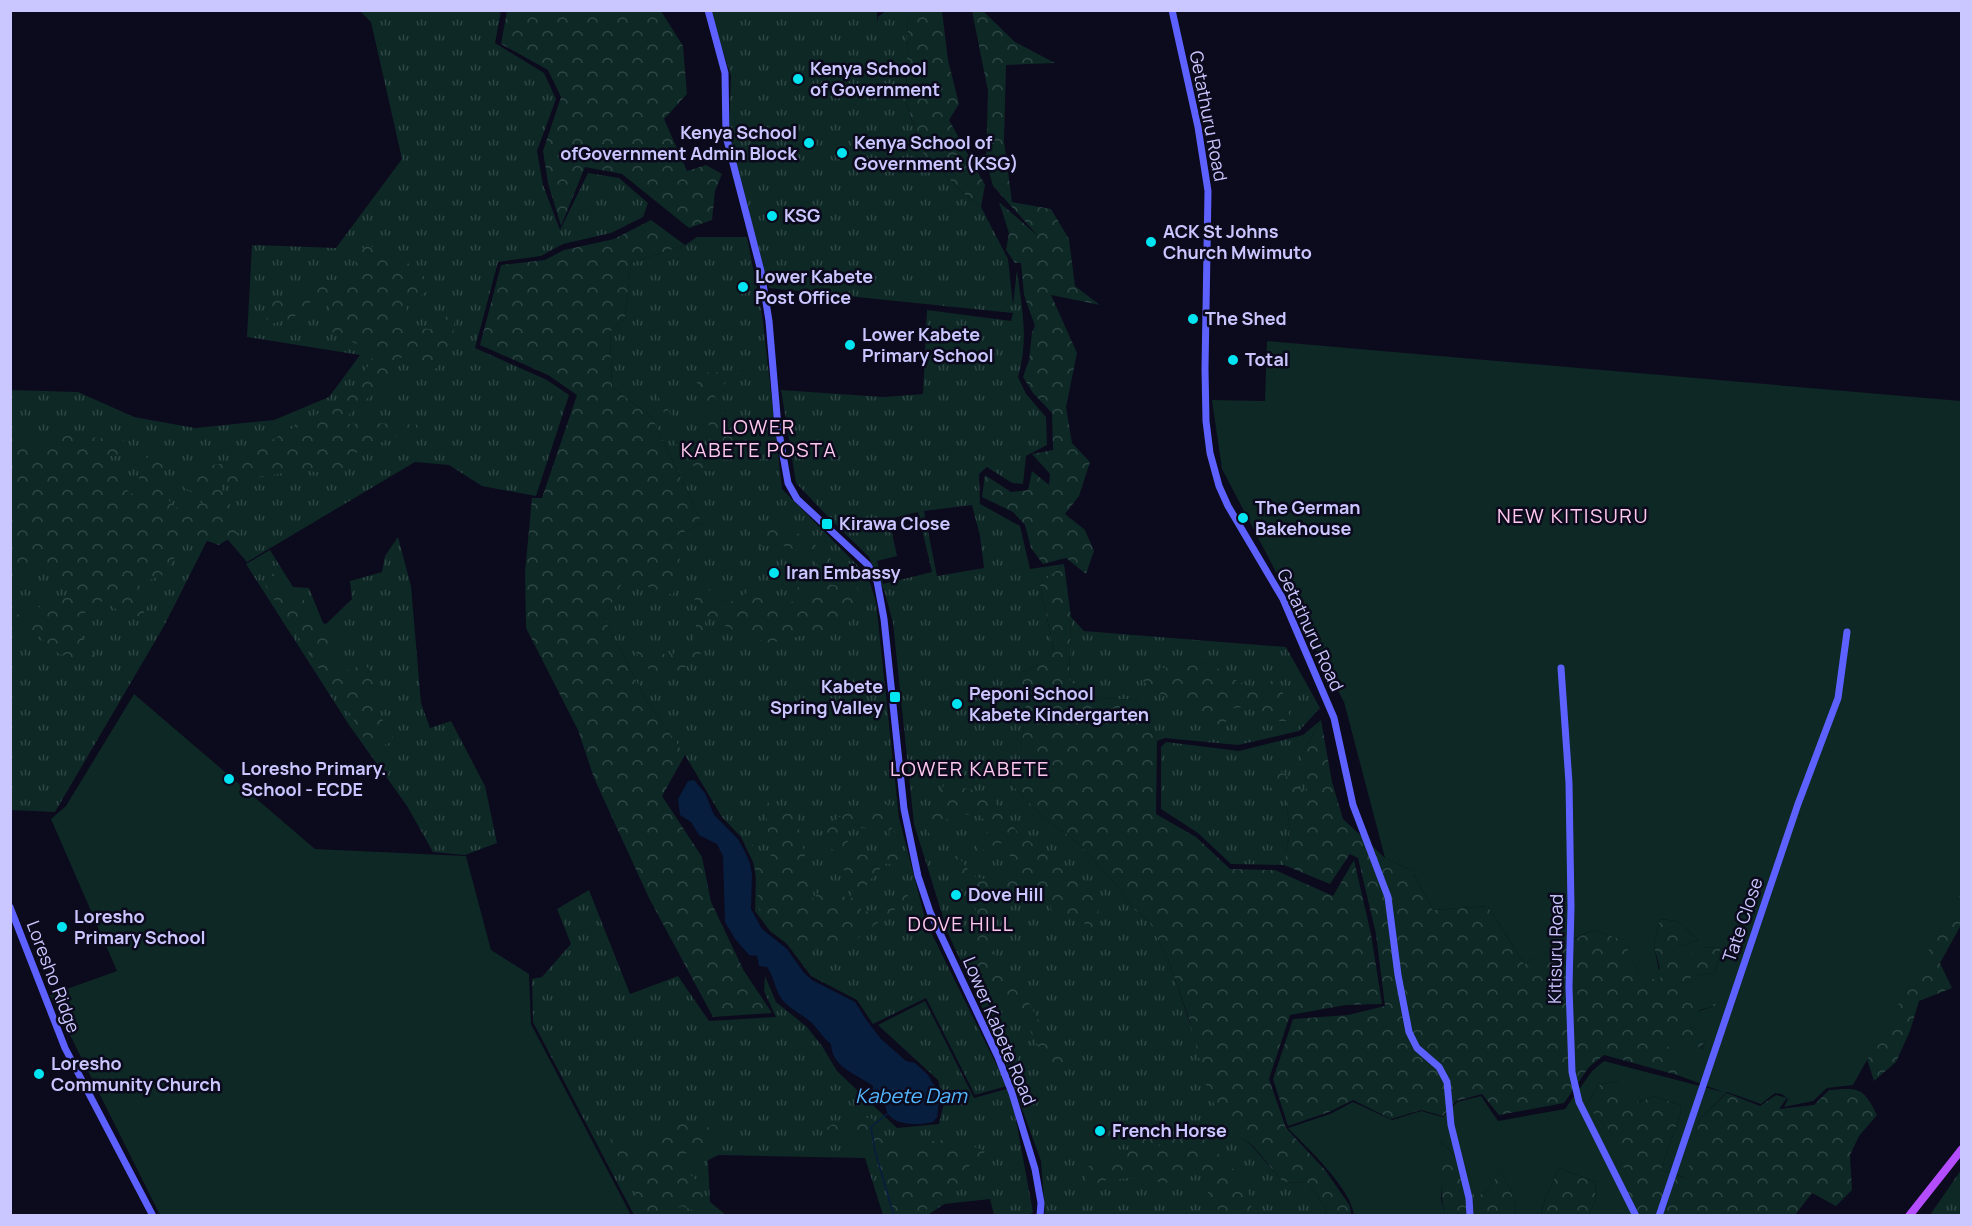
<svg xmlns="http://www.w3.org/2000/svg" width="1972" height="1226" font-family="Manrope,sans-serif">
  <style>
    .grass { fill: url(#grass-tufts); fill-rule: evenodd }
    .forest { fill: url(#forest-crowns) }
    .garden { fill: #0d2825 }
    .water { fill: #071e3f }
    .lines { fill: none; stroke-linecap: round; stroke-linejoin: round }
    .stream { stroke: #071e3f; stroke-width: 1.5 }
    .secondary { stroke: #5d61ff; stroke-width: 7 }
    .primary { stroke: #b44dff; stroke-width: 8 }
    .poi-dot { fill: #00e5f1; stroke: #0c0a1d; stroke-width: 2 }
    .labels { text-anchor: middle; stroke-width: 5; stroke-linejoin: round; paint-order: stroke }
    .poi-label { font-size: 18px; font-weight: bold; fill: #cac6ff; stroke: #0c0a1d; text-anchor: start }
    .street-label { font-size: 18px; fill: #cac6ff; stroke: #0c0a1d }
    .neighbourhood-label { font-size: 20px; letter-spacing: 1.5px; fill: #ffc8ee; stroke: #0c0a1d }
    .water-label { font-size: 20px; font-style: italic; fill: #54b8ff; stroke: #0c0a1d }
  </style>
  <defs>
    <pattern id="grass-tufts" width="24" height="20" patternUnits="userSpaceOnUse" patternTransform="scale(1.5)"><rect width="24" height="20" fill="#0d2825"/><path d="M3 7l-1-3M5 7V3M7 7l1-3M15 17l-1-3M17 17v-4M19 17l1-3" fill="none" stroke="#2f4646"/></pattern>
    <pattern id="forest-crowns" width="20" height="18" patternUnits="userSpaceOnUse" patternTransform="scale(1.5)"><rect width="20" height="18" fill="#0d2825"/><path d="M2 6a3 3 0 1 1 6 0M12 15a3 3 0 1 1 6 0" fill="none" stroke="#2f4646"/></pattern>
  </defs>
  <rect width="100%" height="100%" fill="#0c0a1d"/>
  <path class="grass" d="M 360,11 L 501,11 L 495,43 L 544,73 L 556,99 L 537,151 L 543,185 L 560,230 L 588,173 L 619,178 L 648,203 L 643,217 L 611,233 L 563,244 L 541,256 L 498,262 L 475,348 L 547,380 L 569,395 L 536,496 L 482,486 L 449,465 L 415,462 L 247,562 L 215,525 L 164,626 L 55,812 L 11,810 L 11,390 L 78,392 L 134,417 L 195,428 L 274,420 L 329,397 L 360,355 L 247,337 L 252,245 L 336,248 L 402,159 L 371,22 Z
    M 710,11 L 877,11 L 877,23 L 878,17 L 886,11 L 908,12 L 906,103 L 923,153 L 963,193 L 981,207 L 1008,259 L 1013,305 L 1017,270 C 1022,309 1029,338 1018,377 L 1026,394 L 1046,417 L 1047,445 L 1026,456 L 1023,484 L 1012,483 L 987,467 L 979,474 L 980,504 L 1020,526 L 1030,569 L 1064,564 L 1040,585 L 1054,651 L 1038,665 L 1018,674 L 1027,696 L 1020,759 L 1010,783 L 1043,817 L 1077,842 L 1113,881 L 1135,910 L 1149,921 L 1168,959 L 1225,1126 L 1251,1145 L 1283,1182 L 1308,1183 L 1326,1208 L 1325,1215 L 1045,1215 L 1041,1161 L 998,1043 L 948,933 L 914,824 L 893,623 L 885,593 L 869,557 L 834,523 L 796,483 L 781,390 L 883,397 L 923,394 L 927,310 L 1011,321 L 1013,313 L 769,288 L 729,134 L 731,76 ZM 972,505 L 980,536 L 984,568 L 937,576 L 924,511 ZM 918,512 L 932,572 L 883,584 L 877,561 L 897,556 L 889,519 Z
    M 697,237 L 747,237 L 762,314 L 782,489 L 868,576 L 876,602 L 899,818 L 926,922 L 1007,1086 L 975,1095 L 926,998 L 873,1024 L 857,1000 L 811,976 L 787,944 L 770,931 L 755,911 L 756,875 L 753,862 L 741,837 L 722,817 L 685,755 L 646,700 L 604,618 L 623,579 L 668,540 L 702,523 L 652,417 L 612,387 L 610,332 L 625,318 L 631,263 L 685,245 Z
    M 398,537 L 411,586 L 421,703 L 430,728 L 451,721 L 485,786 L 497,843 L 465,855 L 433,852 L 407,806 L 349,725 L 246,564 L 270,550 L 293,587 L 309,588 L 323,623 L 326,624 L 352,599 L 350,581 L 382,572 L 385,556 Z
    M 1071,617 L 1084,631 L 1286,647 L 1320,708 L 1299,731 L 1238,745 L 1165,738 L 1157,741 L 1136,700 L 1089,697 L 1069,680 Z
    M 1321,720 L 1301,756 L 1309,796 L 1286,801 L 1290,831 L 1284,865 L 1231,864 L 1198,833 L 1161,809 L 1161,747 L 1166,742 L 1239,751 L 1303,735 Z
    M 589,890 L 630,994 L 678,976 L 709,1021 L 776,1017 L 764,991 L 765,976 L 776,1002 L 807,1027 L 822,1046 L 837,1071 L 897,1128 L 939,1124 L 944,1103 L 938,1080 L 878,1025 L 925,1001 L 974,1098 L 1010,1088 L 1033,1212 L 1029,1215 L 994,1215 L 990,1199 L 944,1204 L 928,1215 L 883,1215 L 865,1158 L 719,1155 L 708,1160 L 710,1202 L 726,1215 L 634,1215 L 533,1022 L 532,979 L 542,977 L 571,944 L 557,909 Z
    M 1961,1170 L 1961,1215 L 1930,1215 Z"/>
  <path class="forest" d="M 507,11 L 661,11 L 683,46 L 687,94 L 664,119 L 687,171 L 706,165 L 722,174 L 715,191 L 712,220 L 689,228 L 622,174 L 585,167 L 561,226 L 548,183 L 543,151 L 561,97 L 548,70 L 501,44 Z
    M 906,11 L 942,11 L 948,60 L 959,104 L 949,120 L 985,185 L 981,207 L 963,193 L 923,153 L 906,102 L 908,12 Z
    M 972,11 L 983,11 L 1015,42 L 1055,63 L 1006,65 L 1004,141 L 1012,202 L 1051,209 L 1069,239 L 1075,286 L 1100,305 L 1051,295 L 1077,353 L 1066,407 L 1072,443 L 1090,462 L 1079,496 L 1065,514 L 1085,530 L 1094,551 L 1086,574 L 1066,558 L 1043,564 L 1031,548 L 1025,525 L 1013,512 L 982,497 L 985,475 L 1011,492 L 1028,490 L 1032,471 L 1049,485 L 1050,474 L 1032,454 L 1053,450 L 1052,413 L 1033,393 L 1023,377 L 1029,360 L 1032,332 L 1035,326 L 1024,295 L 1021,263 L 1015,263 L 1006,250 L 1009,233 L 999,202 L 1038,236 L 993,186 L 986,161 L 988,91 Z
    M 651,220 L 685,245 L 631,263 L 625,318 L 610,332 L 612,387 L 652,417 L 702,523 L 668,540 L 682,563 L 673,595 L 624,579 L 604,618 L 646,700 L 685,755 L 662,796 L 702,857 L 711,902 L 744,971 L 772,1013 L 713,1017 L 649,898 L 594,778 L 578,730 L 526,628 L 525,572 L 532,498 L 542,498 L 577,395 L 548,375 L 480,345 L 501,265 L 545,260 L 564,250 L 614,239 Z
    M 366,244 L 416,267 L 433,287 L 407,305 L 406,327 L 430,329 L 455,310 L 452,353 L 435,369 L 408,352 L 396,362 L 393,384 L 370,396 L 337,425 L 365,423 L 424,425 L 357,452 L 343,475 L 299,470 L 220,485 L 235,514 L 241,531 L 219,545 L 187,534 L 165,574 L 140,584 L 138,597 L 155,591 L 142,616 L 125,616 L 104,600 L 71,622 L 108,676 L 58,653 L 32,630 L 11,629 L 11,612 L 31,619 L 47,596 L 80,596 L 40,561 L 18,584 L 11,580 L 11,513 L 16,507 C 11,485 4,446 16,427 L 41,449 L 68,431 L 89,437 L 127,441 L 136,456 L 109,456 L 124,488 L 144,503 L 138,471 L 150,454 L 169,456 L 155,483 L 174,507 L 191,510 L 204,501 L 181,485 L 194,468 L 233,462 L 344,399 L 368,366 L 375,353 L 330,331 L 330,308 L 315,298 L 293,318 L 264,326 L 274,296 L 295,297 L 315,280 L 346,280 Z
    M 710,372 L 739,373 L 713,392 L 736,443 L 713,472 L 693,466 L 673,440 L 655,386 L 687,444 L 719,446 L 702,411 L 696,375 Z
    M 780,524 L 810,540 L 857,583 L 861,608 L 846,625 L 770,643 L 739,633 L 705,615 L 706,649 L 680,672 L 653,674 L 638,656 L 625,623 L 652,654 L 673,654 L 694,640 L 698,610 L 692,591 L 717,590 L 719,609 C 731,600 744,597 755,586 L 761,598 L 782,610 L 793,601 L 798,587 L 809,593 L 815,581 L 838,586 C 826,570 805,551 784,546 C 777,544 767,546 760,546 L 747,528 Z
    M 1064,564 L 1071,617 L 1069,680 L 1089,697 L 1136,700 L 1157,741 L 1156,814 L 1196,837 L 1230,869 L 1275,870 L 1333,896 L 1354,860 L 1371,934 L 1382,1004 L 1346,1005 L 1290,1015 L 1269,1079 L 1286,1128 L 1325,1170 L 1350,1206 L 1351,1215 L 1325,1215 L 1326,1208 L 1308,1183 L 1283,1182 L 1252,1145 L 1225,1127 L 1208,1091 L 1189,1019 L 1168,959 L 1149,921 L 1135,910 L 1113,881 L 1077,842 L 1043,817 L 1010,783 L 1020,758 L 1027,696 L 1018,674 L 1038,665 L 1054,650 L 1040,585 Z
    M 270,569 L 284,589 L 301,596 L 325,630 L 339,637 L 321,655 L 337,660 L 345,671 L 365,664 L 375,678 L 374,706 L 395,741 L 371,750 L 339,695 L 323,675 L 263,582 Z
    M 1202,656 L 1226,675 L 1257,691 L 1278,676 L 1291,721 L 1269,721 L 1253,706 L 1233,708 L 1223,727 L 1165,697 L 1140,679 L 1160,668 L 1192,666 Z
    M 1321,720 L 1332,782 L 1343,819 L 1385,858 L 1412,871 L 1433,910 L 1488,906 L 1524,964 L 1593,930 L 1624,940 L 1640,975 L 1660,969 L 1654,946 L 1660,919 L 1677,921 L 1698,940 L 1678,947 L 1701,948 L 1721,947 L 1715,973 L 1694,976 L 1682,986 L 1718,1005 L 1700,1010 L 1689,1025 L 1708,1035 L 1701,1049 L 1668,1045 L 1677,1057 L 1677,1075 L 1604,1055 L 1589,1067 L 1564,1103 L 1499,1115 L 1482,1094 L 1456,1101 L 1443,1116 L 1421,1110 L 1391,1119 L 1353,1100 L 1329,1112 L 1288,1126 L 1273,1079 L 1293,1019 L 1348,1015 L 1385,1006 L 1376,934 L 1358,858 L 1350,854 L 1330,884 L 1284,865 L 1290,831 L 1286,801 L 1256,774 L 1279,770 L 1308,795 L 1301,756 Z
    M 944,785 L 970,789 L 994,801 L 1018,833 L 1100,892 L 1096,938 L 1075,912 L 1053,918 L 1048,892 L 1004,909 L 992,926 L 992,949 L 1003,973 L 1029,1003 L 1056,1052 L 1076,1064 L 1049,1067 L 1022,1015 L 989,988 L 978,970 L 970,937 L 980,918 L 964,885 L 943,867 L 957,855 L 973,876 L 995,882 L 1013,865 L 1005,842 L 991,846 L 979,852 L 972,835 L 995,830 L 978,814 L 951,815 L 930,838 L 927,818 Z
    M 764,796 L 774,811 L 796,815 L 806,861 L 814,879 L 813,901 L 821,888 L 836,888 L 841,895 L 851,900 L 853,888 L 842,866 L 854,854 L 872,855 L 890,849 L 889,824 C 899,838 903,852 899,868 L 887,863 C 871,876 859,891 861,912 L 879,910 L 909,887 L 907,902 L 891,912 L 853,942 L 816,949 L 804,958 L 775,929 L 759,908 L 752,844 L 773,874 Z
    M 890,804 L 895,821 L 886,820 L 882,828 C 866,831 857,824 841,832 L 849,840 L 838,854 L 829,847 L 830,839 L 821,836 L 837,818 L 851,812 L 861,812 L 882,805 Z
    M 1961,834 L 1961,925 L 1940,963 L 1952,988 L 1919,1001 L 1910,1031 L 1896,1062 L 1874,1081 L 1860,1037 Z
    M 1619,1081 L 1639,1102 L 1654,1096 L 1680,1105 L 1681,1112 L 1661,1170 L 1685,1178 L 1700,1119 L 1727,1093 L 1760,1106 L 1776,1095 L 1787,1098 L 1779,1109 L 1814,1105 L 1829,1090 C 1858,1088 1863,1086 1877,1115 L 1859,1136 L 1850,1155 L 1852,1190 L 1836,1206 L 1812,1193 L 1795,1215 L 1609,1216 L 1619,1215 L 1586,1105 L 1599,1085 Z
    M 871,1118 L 893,1146 L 952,1139 L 986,1151 L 968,1167 L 972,1184 L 933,1199 L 923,1215 L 893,1215 L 886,1189 L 874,1157 L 851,1138 L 821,1131 L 842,1119 Z
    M 1138,1119 L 1158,1146 L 1173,1140 L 1185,1120 L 1247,1183 L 1253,1215 L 1222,1215 L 1211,1199 L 1200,1174 L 1165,1183 L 1130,1178 L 1107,1180 L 1088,1186 L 1084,1168 L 1111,1157 L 1111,1149 L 1133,1150 Z
    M 694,1122 L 721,1132 L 705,1152 L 681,1154 L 678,1166 C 703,1184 705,1184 702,1214 L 682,1206 L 660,1215 L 645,1215 L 606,1130 L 624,1131 L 632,1157 L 648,1140 L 665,1127 Z
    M 1439,1139 L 1469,1172 L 1484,1194 L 1501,1170 L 1514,1199 L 1516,1215 L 1445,1215 C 1439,1191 1442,1165 1439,1139 Z
    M 1559,1168 L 1596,1182 L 1595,1201 L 1589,1215 L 1541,1216 L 1545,1199 Z"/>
  <path class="garden" d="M 1267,341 L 1961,401 L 1961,893 L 1853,1085 L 1827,1088 L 1813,1101 L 1784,1107 L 1788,1099 L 1782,1094 L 1775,1093 L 1761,1104 L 1727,1092 L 1700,1119 L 1686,1178 L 1661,1170 L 1681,1112 L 1680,1105 L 1654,1096 C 1633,1105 1626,1104 1608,1092 L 1618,1081 L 1599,1085 L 1586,1105 L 1615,1137 L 1629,1187 L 1618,1215 L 1589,1215 L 1595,1201 L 1596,1182 L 1559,1168 L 1545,1199 L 1541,1215 L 1516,1215 L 1514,1199 L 1501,1171 L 1484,1194 L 1474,1195 L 1469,1172 L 1440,1140 L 1442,1164 L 1441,1199 L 1445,1215 L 1354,1215 C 1350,1187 1308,1149 1288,1128 L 1330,1114 L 1353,1102 L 1392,1120 L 1421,1111 L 1443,1117 L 1457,1102 L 1481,1096 L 1498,1121 L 1565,1109 L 1592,1071 L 1604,1061 L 1723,1092 L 1677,1075 L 1677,1057 L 1667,1045 L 1678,1035 L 1702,1049 L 1707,1035 L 1688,1025 L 1685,1016 L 1717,1005 L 1681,986 L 1693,976 L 1715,973 L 1721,947 L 1701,948 L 1678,962 L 1671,953 L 1678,947 L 1698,940 L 1677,921 L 1660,919 L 1654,946 L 1661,981 L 1640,975 L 1623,940 L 1593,930 C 1569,940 1547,954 1524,964 L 1488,906 L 1433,910 L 1412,871 L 1385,858 L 1344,702 L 1222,469 L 1212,400 L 1265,401 Z
    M 134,694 L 315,849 L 466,856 L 491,950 L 529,974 L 531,1024 L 631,1215 L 160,1215 L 50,995 L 117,971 L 51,819 L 66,806 Z"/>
  <path class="water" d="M 694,780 L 705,793 L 714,815 L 738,839 L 744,850 L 750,863 L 752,874 L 751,909 L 762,929 L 787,949 L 804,973 L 812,980 L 855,1002 L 867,1021 L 881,1039 L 906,1061 L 915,1063 L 928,1075 L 940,1095 L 937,1117 L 933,1122 C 922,1125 898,1126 890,1116 C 886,1113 887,1108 884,1103 L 877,1104 L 872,1094 L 873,1086 C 857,1074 832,1068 831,1044 C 823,1038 819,1030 812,1023 C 802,1014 789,1009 781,998 C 775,989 774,977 767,967 L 759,966 L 757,956 L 749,955 L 735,939 L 725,922 L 723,856 L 717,844 L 699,835 L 691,822 L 680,815 L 678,799 L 688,781 Z"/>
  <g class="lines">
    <path class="stream" d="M 887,1114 L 871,1127 L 875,1151 L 894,1216"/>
    <path class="secondary" d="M 708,10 L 725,73 L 726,136 L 761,271 L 769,321 L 778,427 L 788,483 L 797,499 L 868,565 L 877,581 L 884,619 L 904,809 L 918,876 L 930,912 L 998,1057 L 1012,1093 L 1035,1169 L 1041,1203 L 1040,1216
      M 1172,10 L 1198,127 L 1208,191 L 1205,369 L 1206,421 L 1210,453 L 1219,486 L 1228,506 L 1283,599 L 1334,718 L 1353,805 L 1388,897 L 1398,975 L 1409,1032 L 1417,1048 L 1439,1067 L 1447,1082 L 1451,1125 L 1469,1198 L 1470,1216
      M 1561,668 L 1569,783 L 1571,907 L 1569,987 L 1572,1072 L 1579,1102 L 1636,1216
      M 10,907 L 65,1048 L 153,1216
      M 1659,1216 L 1798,804 L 1838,698 L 1847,632"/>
    <path class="primary" d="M 1909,1216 L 1962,1149"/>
  </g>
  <g class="poi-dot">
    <circle cx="798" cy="79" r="6"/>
    <circle cx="809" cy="143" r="6"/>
    <circle cx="842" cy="153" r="6"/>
    <circle cx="772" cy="216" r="6"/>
    <circle cx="1151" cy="242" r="6"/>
    <circle cx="743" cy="287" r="6"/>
    <circle cx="1193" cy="319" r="6"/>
    <circle cx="850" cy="345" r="6"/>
    <circle cx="1233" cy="360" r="6"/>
    <circle cx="1243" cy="518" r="6"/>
    <rect x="821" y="518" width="12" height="12" rx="3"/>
    <circle cx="774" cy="573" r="6"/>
    <rect x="889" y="691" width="12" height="12" rx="3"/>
    <circle cx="957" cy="704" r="6"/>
    <circle cx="229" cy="779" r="6"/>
    <circle cx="956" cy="895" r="6"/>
    <circle cx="62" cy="927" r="6"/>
    <circle cx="39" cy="1074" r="6"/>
    <circle cx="1100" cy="1131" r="6"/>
  </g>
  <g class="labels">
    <g class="poi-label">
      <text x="810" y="75">Kenya School<tspan x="810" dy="21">of Government</tspan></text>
      <text x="797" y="139" text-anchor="end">Kenya School<tspan x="797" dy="21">ofGovernment Admin Block</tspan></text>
      <text x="854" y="149">Kenya School of<tspan x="854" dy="21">Government (KSG)</tspan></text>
      <text x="784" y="222">KSG</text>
      <text x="1163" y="238">ACK St Johns<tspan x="1163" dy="21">Church Mwimuto</tspan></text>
      <text x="755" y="283">Lower Kabete<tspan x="755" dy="21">Post Office</tspan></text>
      <text x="1205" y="325">The Shed</text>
      <text x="862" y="341">Lower Kabete<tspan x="862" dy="21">Primary School</tspan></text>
      <text x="1245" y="366">Total</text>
      <text x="1255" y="514">The German<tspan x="1255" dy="21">Bakehouse</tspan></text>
      <text x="839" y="530">Kirawa Close</text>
      <text x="786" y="579">Iran Embassy</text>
      <text x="883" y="693" text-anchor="end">Kabete<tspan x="883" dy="21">Spring Valley</tspan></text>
      <text x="969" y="700">Peponi School<tspan x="969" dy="21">Kabete Kindergarten</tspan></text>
      <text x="241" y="775">Loresho Primary.<tspan x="241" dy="21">School - ECDE</tspan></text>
      <text x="968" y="901">Dove Hill</text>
      <text x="74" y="923">Loresho<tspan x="74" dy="21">Primary School</tspan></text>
      <text x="51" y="1070">Loresho<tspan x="51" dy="21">Community Church</tspan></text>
      <text x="1112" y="1137">French Horse</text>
    </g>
    <g class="street-label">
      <text transform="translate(1208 116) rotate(79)" y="6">Getathuru Road</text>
      <text transform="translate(1310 630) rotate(65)" y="6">Getathuru Road</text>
      <text transform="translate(1743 920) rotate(-71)" y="6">Tate Close</text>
      <text transform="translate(1556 949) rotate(-89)" y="6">Kitisuru Road</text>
      <text transform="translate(53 977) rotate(69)" y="6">Loresho Ridge</text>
      <text transform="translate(999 1031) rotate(67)" y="6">Lower Kabete Road</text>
    </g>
    <g class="neighbourhood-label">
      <text x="759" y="434">LOWER<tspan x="759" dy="23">KABETE POSTA</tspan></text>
      <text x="1573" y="523">NEW KITISURU</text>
      <text x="970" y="776">LOWER KABETE</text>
      <text x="961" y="931">DOVE HILL</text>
    </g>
    <g class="water-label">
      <text x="911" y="1103">Kabete Dam</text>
    </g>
  </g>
  <rect width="1972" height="1226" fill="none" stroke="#cac6ff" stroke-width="24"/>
</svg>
